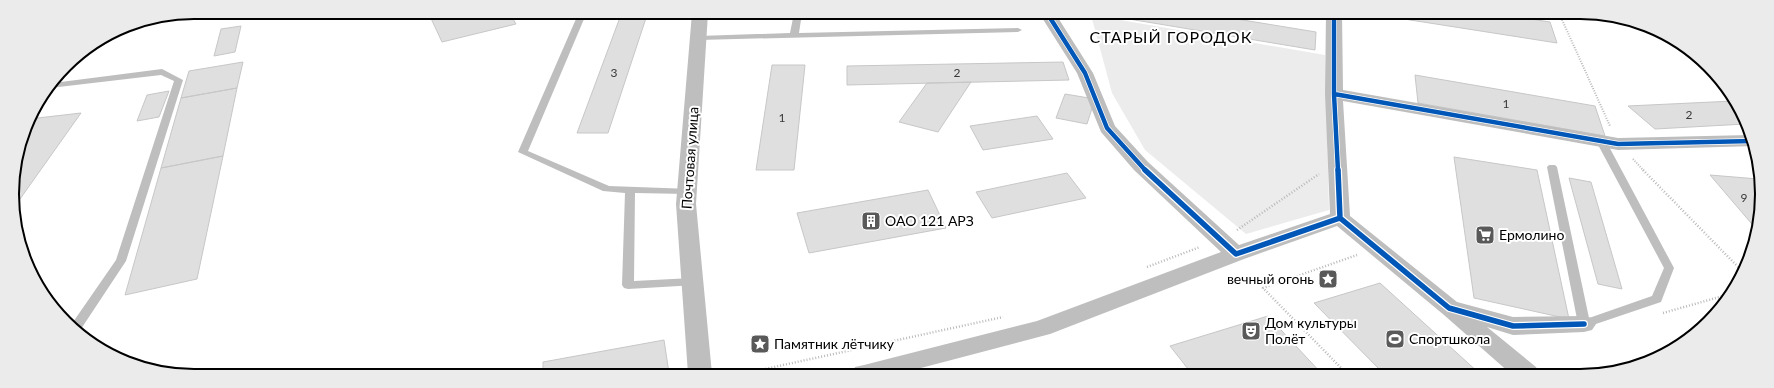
<svg xmlns="http://www.w3.org/2000/svg" width="1774" height="388" font-family="Lato,sans-serif">
  <style>
    .green { fill: #ececec }
    .building { fill: #dfdfdf; stroke: #c7c7c7 }
    .lines { fill: none; stroke-linecap: round; stroke-linejoin: round }
    .path-far1 { stroke: #b9b9b9; stroke-width: 2; stroke-dasharray: 1 1.5; stroke-linecap: butt }
    .path { stroke: #b9b9b9; stroke-width: 2.5; stroke-dasharray: 1 2; stroke-linecap: butt }
    .service { fill: #bebebe; fill-rule: evenodd }
    .minor { fill: #bebebe; fill-rule: evenodd }
    .cycleway-far1-casing { stroke: #fff; stroke-width: 6 }
    .cycleway-casing { stroke: #fff; stroke-width: 8 }
    .cycleway-far1 { stroke: #0057b8; stroke-width: 4.5 }
    .cycleway { stroke: #0057b8; stroke-width: 5.5 }
    .labels { text-anchor: middle; stroke-width: 4; stroke-linejoin: round; paint-order: stroke }
    .number-label { font-size: 12px; fill: #383838 }
    .street-label { font-size: 14px; fill: #000; stroke: #fff }
    .poi-label { font-size: 14px; fill: #000; stroke: #fff; text-anchor: start }
    .quarter-label { font-size: 16px; letter-spacing: 1px; fill: #000; stroke: #fff }
    .rim { fill: none; stroke: #000; stroke-width: 2 }
  </style>
  <rect width="100%" height="100%" fill="#fff"/>
  <path class="green" d="M 1091,15 L 1325,55 L 1329,210 L 1246,234 L 1145,150 L 1112,93 Z"/>
  <path class="building" d="M 428,12 L 509,12 L 516,24 L 442,42 Z
    M 622,12 L 648,12 L 608,133 L 577,133 Z
    M 832,13 L 1019,13 L 1020,15 L 832,17 Z
    M 1118,13 L 1200,13 L 1316,32 L 1315,50 L 1117,17 Z
    M 1404,13 L 1492,13 L 1550,22 L 1557,43 L 1404,19 Z
    M 241,26 L 235,52 L 214,56 L 221,29 Z
    M 243,62 L 237,88 L 181,98 L 189,71 Z
    M 1063,62 L 1069,80 L 847,85 L 847,66 Z
    M 772,65 L 805,65 L 794,170 L 756,170 Z
    M 1415,75 L 1595,106 L 1605,136 L 1418,103 Z
    M 971,82 L 938,132 L 899,122 L 927,83 Z
    M 237,88 L 223,156 L 161,168 L 181,98 Z
    M 169,91 L 159,117 L 137,121 L 147,95 Z
    M 1065,94 L 1095,99 L 1087,124 L 1056,118 Z
    M 1733,101 L 1745,124 L 1655,129 L 1628,106 Z
    M 81,113 L 20,199 L 15,200 L 12,182 L 26,124 L 29,119 Z
    M 1037,116 L 1053,139 L 983,150 L 970,126 Z
    M 223,156 L 197,279 L 125,295 L 161,168 Z
    M 1454,157 L 1537,170 L 1569,319 L 1474,298 Z
    M 1067,173 L 1086,198 L 992,218 L 976,192 Z
    M 1710,175 L 1758,179 L 1760,218 L 1757,230 Z
    M 1569,178 L 1591,182 L 1622,289 L 1598,284 Z
    M 928,190 L 946,228 L 809,253 L 797,213 Z
    M 1380,283 L 1480,374 L 1384,374 L 1314,303 Z
    M 1268,316 L 1322,374 L 1192,374 L 1170,346 Z
    M 664,340 L 669,373 L 661,374 L 543,374 L 543,362 Z"/>
  <g class="lines">
    <path class="path-far1" d="M 1559,13 L 1610,126
      M 1633,159 L 1644,171"/>
    <path class="path" d="M 1643,170 L 1744,273
      M 1237,230 L 1319,174
      M 1147,267 L 1200,247
      M 1663,313 L 1730,294
      M 742,374 L 1003,317
      M 1347,374 L 1263,288 L 1357,255"/>
    <path class="service" d="M 579,12 L 587,12 L 528,151 L 609,186 L 691,189 L 692,191 L 691,193 L 687,194 L 635,193 L 634,281 L 692,278 L 696,279 L 698,282 L 696,285 L 628,289 L 624,288 L 622,285 L 625,193 L 603,191 L 518,152 Z
      M 794,13 L 802,13 L 799,33 L 1018,28 L 1022,30 L 1018,32 L 699,40 L 695,38 L 699,36 L 790,33 Z
      M 162,69 L 183,80 L 126,261 L 79,332 L 71,325 L 116,260 L 174,81 L 161,75 L 50,88 L 53,83 Z
      M 1601,138 L 1606,141 L 1674,268 L 1661,302 L 1584,328 L 1580,327 L 1578,324 L 1547,167 L 1549,165 L 1555,165 L 1557,167 L 1589,318 L 1652,296 L 1664,268 L 1596,141 Z"/>
    <path class="minor" d="M 692,13 L 708,13 L 696,204 L 712,374 L 688,374 L 676,204 Z
      M 1039,13 L 1055,13 L 1093,73 L 1115,126 L 1148,162 L 1239,245 L 1330,214 L 1325,94 L 1326,13 L 1342,13 L 1343,90 L 1618,138 L 1750,135 L 1755,146 L 1618,150 L 1343,101 L 1350,216 L 1457,302 L 1513,317 L 1584,316 L 1592,318 L 1596,324 L 1592,330 L 1584,332 L 1513,335 L 1487,327 L 1536,367 L 1539,374 L 1511,374 L 1444,315 L 1337,226 L 1244,259 L 1050,334 L 898,374 L 852,374 L 855,367 L 864,365 L 1037,321 L 1221,252 L 1134,170 L 1101,132 L 1077,73 Z"/>
    <defs>
      <path id="cycleway-far1" d="M 1047,13 L 1085,73 L 1107,128 L 1146,171
        M 1334,13 L 1334,94 L 1338,171
        M 1334,94 L 1618,144 L 1753,141"/>
      <path id="cycleway" d="M 1145,170 L 1236,254 L 1340,218
        M 1338,170 L 1340,218 L 1449,308 L 1513,326 L 1584,324"/>
    </defs>
    <use href="#cycleway-far1" class="cycleway-far1-casing"/>
    <use href="#cycleway" class="cycleway-casing"/>
    <use href="#cycleway-far1" class="cycleway-far1"/>
    <use href="#cycleway" class="cycleway"/>
  </g>
  <defs>
    <symbol id="building-square" viewBox="-11 -11 22 22"><rect x="-9" y="-9" width="18" height="18" rx="4" fill="#595959" stroke="#fff"/><path d="M-4-6H4V6H1V3H-1V6H-4ZM-2.5-4.3h1.7v1.8h-1.7ZM.8-4.3h1.7v1.8H.8ZM-2.5-1h1.7V.8h-1.7ZM.8-1h1.7V.8H.8Z" fill="#fff"/></symbol>
    <symbol id="supermarket-square" viewBox="-11 -11 22 22"><rect x="-9" y="-9" width="18" height="18" rx="4" fill="#595959" stroke="#fff"/><path d="M-6-5.5h2.5l.6 2H6L4.5 2H-2.5L-4.4-4H-6ZM-1.5 3.2a1.3 1.3 0 1 0 .1 0ZM3 3.2a1.3 1.3 0 1 0 .1 0Z" fill="#fff"/></symbol>
    <symbol id="sight-square" viewBox="-11 -11 22 22"><rect x="-9" y="-9" width="18" height="18" rx="4" fill="#595959" stroke="#fff"/><path d="M0-6L1.8-2.2L6-1.7L2.9 1.2L3.7 5.4L0 3.3L-3.7 5.4L-2.9 1.2L-6-1.7L-1.8-2.2Z" fill="#fff"/></symbol>
    <symbol id="theatre-square" viewBox="-11 -11 22 22"><rect x="-9" y="-9" width="18" height="18" rx="4" fill="#595959" stroke="#fff"/><path d="M-5-5.5Q0-4 5-5.5V0Q5 5 0 6Q-5 5-5 0ZM-3.3-2.5H-1v1.5H-3.3ZM1-2.5H3.3v1.5H1ZM-2.8 1Q0 5.5 2.8 1Z" fill="#fff"/></symbol>
    <symbol id="stadium-square" viewBox="-11 -11 22 22"><rect x="-9" y="-9" width="18" height="18" rx="4" fill="#595959" stroke="#fff"/><path d="M0-5a6.5 5 0 1 0 0 10a6.5 5 0 1 0 0-10ZM-3.5-1.8h7v3.6h-7Z" fill="#fff"/></symbol>
  </defs>
  <g fill-rule="evenodd">
    <use href="#building-square" x="860" y="210" width="22" height="22"/>
    <use href="#supermarket-square" x="1474" y="224" width="22" height="22"/>
    <use href="#sight-square" x="1317" y="268" width="22" height="22"/>
    <use href="#theatre-square" x="1240" y="320" width="22" height="22"/>
    <use href="#stadium-square" x="1384" y="328" width="22" height="22"/>
    <use href="#sight-square" x="749" y="333" width="22" height="22"/>
  </g>
  <g class="labels">
    <g class="number-label">
      <text x="614" y="77">3</text>
      <text x="957" y="77">2</text>
      <text x="1506" y="108">1</text>
      <text x="1689" y="119">2</text>
      <text x="782" y="122">1</text>
      <text x="1744" y="202">9</text>
    </g>
    <g class="street-label">
      <text transform="translate(690 158) rotate(-86)" y="5">Почтовая улица</text>
    </g>
    <g class="poi-label">
      <text x="885" y="226">OAO 121 АРЗ</text>
      <text x="1499" y="240">Ермолино</text>
      <text x="1314" y="284" text-anchor="end">вечный огонь</text>
      <text x="1265" y="328">Дом культуры<tspan x="1265" dy="16">Полёт</tspan></text>
      <text x="1409" y="344">Спортшкола</text>
      <text x="774" y="349">Памятник лётчику</text>
    </g>
    <g class="quarter-label">
      <text x="1171" y="43">СТАРЫЙ ГОРОДОК</text>
    </g>
  </g>
  <path d="M0 0H1774V388H0ZM194 19H1580A175 175 0 0 1 1755 194V194A175 175 0 0 1 1580 369H194A175 175 0 0 1 19 194V194A175 175 0 0 1 194 19Z" fill="#ebebeb" fill-rule="evenodd"/>
  <path class="rim" d="M194 19H1580A175 175 0 0 1 1755 194V194A175 175 0 0 1 1580 369H194A175 175 0 0 1 19 194V194A175 175 0 0 1 194 19Z"/>
</svg>
